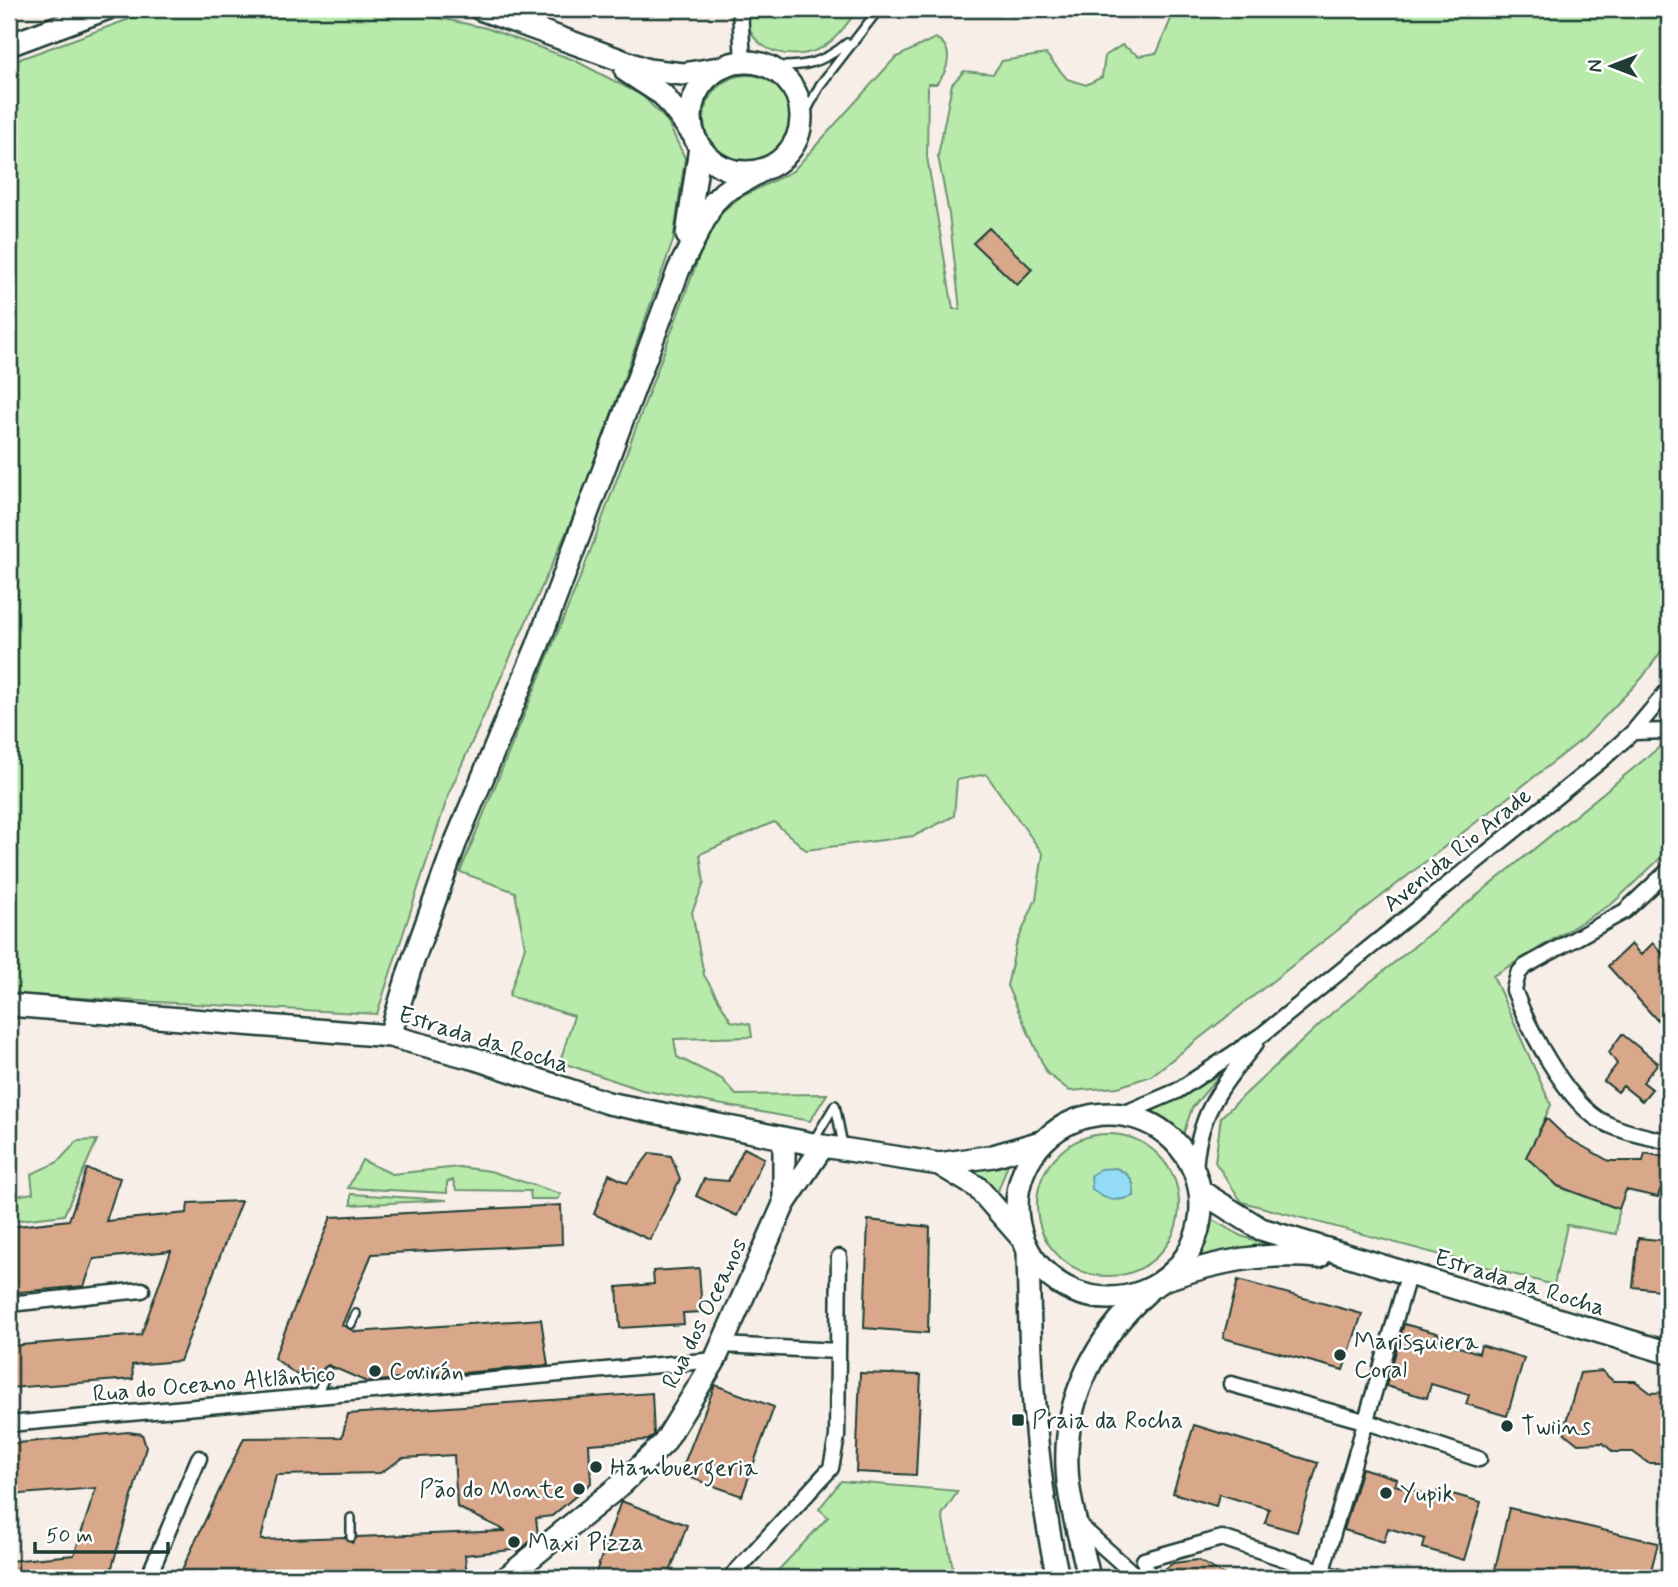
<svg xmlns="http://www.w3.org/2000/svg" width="1678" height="1587" font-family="Mynerve,sans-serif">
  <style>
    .green { fill: #b8eaab; stroke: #6c9470; stroke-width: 2 }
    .water { fill: #94dcf5; stroke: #659ca8; stroke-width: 2 }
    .building { fill: #d9a88b; stroke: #1f3d34; stroke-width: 2; fill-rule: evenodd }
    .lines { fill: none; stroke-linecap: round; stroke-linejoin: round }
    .lane-casing { stroke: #1f3d34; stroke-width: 12 }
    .street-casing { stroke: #1f3d34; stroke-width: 19 }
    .secondary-casing { stroke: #1f3d34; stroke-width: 26 }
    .lane { stroke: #fff; stroke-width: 7 }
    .street { stroke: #fff; stroke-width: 14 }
    .secondary { stroke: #fff; stroke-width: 21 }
    .poi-dot { fill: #1f3d34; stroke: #fff; stroke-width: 2.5 }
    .labels { text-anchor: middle; stroke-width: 5; stroke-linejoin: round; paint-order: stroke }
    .street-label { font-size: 24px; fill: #1f3d34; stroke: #fff }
    .poi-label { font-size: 24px; fill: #1f3d34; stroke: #fff; text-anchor: start }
  </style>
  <rect width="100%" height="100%" fill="#f7eee8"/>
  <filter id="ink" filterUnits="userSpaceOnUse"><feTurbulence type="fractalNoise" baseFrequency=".0143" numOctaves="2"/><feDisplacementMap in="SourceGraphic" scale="14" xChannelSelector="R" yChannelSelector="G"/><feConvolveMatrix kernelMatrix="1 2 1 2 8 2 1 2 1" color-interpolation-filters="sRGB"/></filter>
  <g filter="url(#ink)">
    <path class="green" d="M 186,9 L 398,9 L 486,28 L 574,60 L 643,96 L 667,121 L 685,158 L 673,241 L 580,502 L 449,793 L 377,1014 L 9,994 L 9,63 L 143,14 Z
      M 746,9 L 858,9 C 850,20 838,38 826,45 C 803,61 762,57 750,30 C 748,24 747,15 746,9 Z
      M 1175,9 L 1669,9 L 1669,640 L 1642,678 L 1584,738 L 1151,1076 L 1118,1087 L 1070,1091 L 1047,1073 L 1007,986 L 1016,945 L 1036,899 L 1043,854 L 986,774 L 957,780 L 954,816 L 914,836 L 806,850 L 774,822 L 700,854 L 704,883 L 692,912 L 704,975 L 731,1021 L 750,1024 L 752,1037 L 674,1039 L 677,1057 L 722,1079 L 736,1095 L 827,1094 L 810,1121 L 642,1090 L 560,1062 L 574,1016 L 509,996 L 525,947 L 515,892 L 460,872 L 584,568 L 713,219 L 739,198 L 793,171 L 895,58 L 935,38 C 955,47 949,71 936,84 L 928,84 L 927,157 L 953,309 L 960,309 L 949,214 L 938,156 L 952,84 L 964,71 L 993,74 L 1002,61 L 1046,54 L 1067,79 L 1086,85 L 1102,77 L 1105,56 L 1122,45 L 1139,56 L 1157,53 Z
      M704 119a44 44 0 1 1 88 0a44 44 0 1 1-88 0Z
      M 1667,741 L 1669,850 L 1613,903 L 1493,976 L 1551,1105 L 1527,1157 L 1558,1187 L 1619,1209 L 1616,1234 L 1567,1225 L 1554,1285 L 1242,1202 L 1215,1162 L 1221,1117 L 1332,1013 Z
      M 1216,1070 L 1220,1074 L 1192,1108 L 1181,1141 L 1145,1114 L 1189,1092 Z
      M1037 1205a71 71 0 1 1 142 0a71 71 0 1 1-142 0Z
      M 97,1140 L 64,1215 L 12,1221 L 9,1197 L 33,1193 L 31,1174 L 58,1162 L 77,1141 Z
      M 1011,1156 L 995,1199 L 957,1166 Z
      M 362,1160 L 392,1174 L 459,1167 L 490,1171 L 561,1194 L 558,1199 L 531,1199 L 530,1191 L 456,1190 L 453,1180 L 447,1182 L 447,1193 L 348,1188 Z
      M 351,1194 L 447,1200 L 351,1205 Z
      M 1206,1216 L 1241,1236 L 1272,1246 L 1195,1260 L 1203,1238 Z
      M 841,1481 L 958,1491 L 942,1515 L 955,1578 L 771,1578 L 828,1517 L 819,1509 Z"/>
    <path class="water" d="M 1116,1168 C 1130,1174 1135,1181 1134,1196 C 1116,1202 1107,1202 1092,1189 L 1091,1176 L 1100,1169 Z"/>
    <path class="building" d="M 989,228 L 1032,269 L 1017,285 L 973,243 Z
      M 1653,943 L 1669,961 L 1669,1009 L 1657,1020 L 1608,966 L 1631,944 L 1641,955 Z
      M 1622,1034 L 1658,1063 L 1643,1082 L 1652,1089 L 1642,1101 L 1623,1086 L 1618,1092 L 1604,1081 L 1617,1064 L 1609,1052 Z
      M 1546,1118 L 1566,1137 L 1609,1161 L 1643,1161 L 1645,1153 L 1669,1158 L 1669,1193 L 1660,1190 L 1658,1197 L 1626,1190 L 1619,1209 L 1558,1186 L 1526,1157 Z
      M 744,1148 L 764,1158 L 737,1216 L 696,1196 L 704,1179 L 728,1181 Z
      M 650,1153 L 671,1156 L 680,1179 L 650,1240 L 594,1214 L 609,1174 L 627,1183 Z
      M 87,1169 L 120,1178 L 106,1221 L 187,1213 L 188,1203 L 241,1201 L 180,1361 L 132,1365 L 133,1379 L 9,1388 L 9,1346 L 141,1335 L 171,1251 L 94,1259 L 84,1286 L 9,1293 L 9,1227 L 69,1220 Z
      M 561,1205 L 562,1244 L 372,1254 L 342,1325 L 356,1332 L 541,1319 L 548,1365 L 367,1382 L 328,1365 L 321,1371 L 297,1375 L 274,1358 L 331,1217 Z
      M 868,1220 L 930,1227 L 928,1333 L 864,1328 Z
      M 1638,1238 L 1669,1241 L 1669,1291 L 1633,1287 Z
      M 699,1268 L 702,1312 L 683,1313 L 684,1324 L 620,1328 L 617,1287 L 654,1284 L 653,1271 Z
      M 1238,1280 L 1362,1314 L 1343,1370 L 1223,1338 Z
      M 1404,1324 L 1440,1334 L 1439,1341 L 1479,1353 L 1481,1345 L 1524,1358 L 1507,1416 L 1466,1404 L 1469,1395 L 1431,1384 L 1427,1398 L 1386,1386 Z
      M 1602,1371 L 1613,1381 L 1635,1381 L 1651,1393 L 1669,1392 L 1669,1463 L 1648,1463 L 1633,1452 L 1613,1452 L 1603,1443 L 1578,1444 L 1563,1432 L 1580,1373 Z
      M 860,1373 L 921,1375 L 916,1475 L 856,1472 Z
      M 715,1385 L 774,1407 L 742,1496 L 680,1474 Z
      M 652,1393 L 654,1435 L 648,1440 L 589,1444 L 591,1483 L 552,1516 L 536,1518 L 538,1535 L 521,1549 L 465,1555 L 467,1578 L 178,1578 L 244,1438 L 342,1437 L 348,1414 ZM 454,1455 L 457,1507 L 506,1531 L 357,1537 L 352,1543 L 345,1537 L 261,1540 L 276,1475 L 380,1473 L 403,1458 Z
      M 1194,1425 L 1318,1463 L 1297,1532 L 1265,1523 L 1269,1509 L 1219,1494 L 1216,1506 L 1173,1493 Z
      M 128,1432 L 142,1434 L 146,1447 L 109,1578 L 9,1578 L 9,1561 L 74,1555 L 96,1488 L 9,1495 L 9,1444 Z
      M 1362,1468 L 1397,1479 L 1395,1485 L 1436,1497 L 1438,1490 L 1481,1502 L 1464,1560 L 1423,1548 L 1425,1539 L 1388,1528 L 1384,1542 L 1344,1530 Z
      M 621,1501 L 687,1525 L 668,1578 L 594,1578 Z
      M 1509,1508 L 1658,1543 L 1649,1578 L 1493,1578 Z
      M 1198,1560 L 1230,1578 L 1157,1578 L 1157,1575 L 1173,1563 Z"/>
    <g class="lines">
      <defs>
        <path id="lane" d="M 766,65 C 799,68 821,65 847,43
          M 802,120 L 820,85 L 879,9
          M 814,1140 L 835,1105 L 843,1145
          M 351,1324 L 356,1314
          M 317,1394 L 328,1371
          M 351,1518 L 351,1537"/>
        <path id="street" d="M 740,9 L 743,62
          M 1633,732 L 1669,731
          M 1669,870 L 1625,911 L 1524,967 L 1518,974 L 1514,990 C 1528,1028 1564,1097 1598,1119 C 1619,1132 1646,1136 1669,1142
          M 1123,1114 L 1177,1091 L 1263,1034 L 1604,758 L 1633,732 L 1669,689
          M 1195,1173 C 1197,1114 1221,1087 1256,1043
          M 9,1304 L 142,1290
          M 722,1345 L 838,1351 L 839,1257
          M 1231,1384 L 1364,1421 L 1479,1459
          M 9,1424 L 715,1360
          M 1078,1524 L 1138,1578
          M 1322,1571 L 1408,1276
          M 148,1578 L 199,1458
          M 730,1578 L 831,1468 L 837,1437 L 838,1351
          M 1148,1578 L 1144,1560 L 1222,1538 L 1342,1578"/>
        <path id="secondary" d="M 480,9 L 648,70 L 683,74 L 719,68
          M 9,45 L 106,9
          M691 117a55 55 0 1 1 110 0a55 55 0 1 1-110 0Z
          M 626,71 L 663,95 L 693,134
          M 687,235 L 700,147
          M 9,1005 L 390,1036 L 476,1059 L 608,1103 L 823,1146 L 939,1164 L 993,1156 L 1044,1141
          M 390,1036 L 409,972 L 455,844 L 537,647 L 679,269 L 713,203 L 724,192 L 761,171
          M1017 1206a92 92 0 1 1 184 0a92 92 0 1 1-184 0Z
          M 939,1164 L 977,1187 L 1020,1236
          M 1200,1191 L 1261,1229 L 1669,1353
          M 784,1202 L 784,1139
          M 1028,1251 C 1030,1362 1034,1470 1058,1578
          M 1169,1278 C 1219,1261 1265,1252 1319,1257
          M 506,1578 L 623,1483 L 664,1443 L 715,1360 L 784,1204 L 823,1146
          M 1089,1578 C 1082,1543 1068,1503 1067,1467 C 1064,1398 1096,1338 1147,1292"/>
      </defs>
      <use href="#lane" class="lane-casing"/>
      <use href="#street" class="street-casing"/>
      <use href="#secondary" class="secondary-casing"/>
      <use href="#lane" class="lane"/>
      <use href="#street" class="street"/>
      <use href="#secondary" class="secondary"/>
    </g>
  </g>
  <g class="poi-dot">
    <circle cx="1340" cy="1355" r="7"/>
    <circle cx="375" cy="1371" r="7"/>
    <rect x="1011" y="1413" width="14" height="14" rx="3.5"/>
    <circle cx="1507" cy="1426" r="7"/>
    <circle cx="596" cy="1467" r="7"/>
    <circle cx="579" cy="1489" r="7"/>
    <circle cx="1386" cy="1493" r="7"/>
    <circle cx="514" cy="1542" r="7"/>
  </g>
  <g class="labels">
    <g class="street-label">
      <text transform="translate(1457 849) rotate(-39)" y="8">Avenida Rio Arade</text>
      <text transform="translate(484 1039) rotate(17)" y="8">Estrada da Rocha</text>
      <text transform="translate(1520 1282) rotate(17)" y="8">Estrada da Rocha</text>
      <text transform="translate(704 1313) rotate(-64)" y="8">Rua dos Oceanos</text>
      <text transform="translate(214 1383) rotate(-5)" y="8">Rua do Oceano Altlântico</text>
    </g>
    <g class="poi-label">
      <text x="1354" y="1349">Marisquiera<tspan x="1354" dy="28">Coral</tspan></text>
      <text x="389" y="1379">Covirán</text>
      <text x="1032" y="1428">Praia da Rocha</text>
      <text x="1521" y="1434">Twiins</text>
      <text x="610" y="1475">Hambuergeria</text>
      <text x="565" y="1497" text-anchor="end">Pão do Monte</text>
      <text x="1400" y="1501">Yupik</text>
      <text x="528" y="1550">Maxi Pizza</text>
    </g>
  </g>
  <rect width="1678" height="1587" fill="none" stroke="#fff" stroke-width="35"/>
  <rect x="18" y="18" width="1643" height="1552" fill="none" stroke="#1f3d34" stroke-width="2.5" filter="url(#ink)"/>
  <g transform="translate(1612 66) rotate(270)" stroke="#ffffff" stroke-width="5" paint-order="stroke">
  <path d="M0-5L12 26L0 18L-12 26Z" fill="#1f3d34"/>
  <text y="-10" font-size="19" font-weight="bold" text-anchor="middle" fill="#1f3d34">N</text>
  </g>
  <path d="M35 1542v10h133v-10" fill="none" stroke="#1f3d34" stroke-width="3.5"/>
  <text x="46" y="1542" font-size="21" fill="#1f3d34" stroke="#ffffff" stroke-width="5" paint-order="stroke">50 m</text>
</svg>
